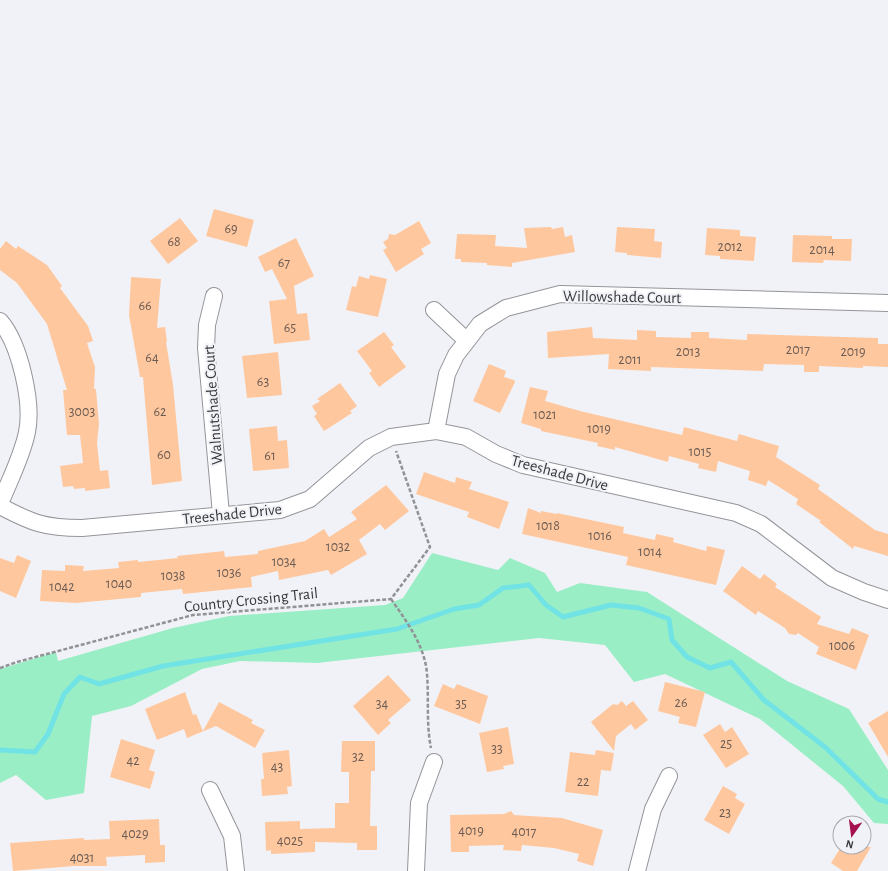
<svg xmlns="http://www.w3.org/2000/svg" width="888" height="871" font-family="'Alegreya Sans',sans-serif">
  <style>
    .green { fill: #9aeec5 }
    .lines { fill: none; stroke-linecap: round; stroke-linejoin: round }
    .stream { stroke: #71e3e4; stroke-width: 5 }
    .building { fill: #ffc79e }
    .minor-casing { stroke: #94959a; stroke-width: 18 }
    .path { stroke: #919295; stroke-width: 2.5; stroke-dasharray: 4 2; stroke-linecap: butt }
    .minor { stroke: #fff; stroke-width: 16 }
    .labels { text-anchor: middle; stroke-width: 4; stroke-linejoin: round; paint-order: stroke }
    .number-label { font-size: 14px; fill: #6a5c54 }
    .street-label { font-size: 16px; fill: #39393b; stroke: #f1f2f7 }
  </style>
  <rect width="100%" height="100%" fill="#f1f2f7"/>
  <path class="green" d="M 432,553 L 498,570 L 510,558 L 545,573 L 557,592 L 580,583 L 647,592 L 787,681 L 849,709 L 888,770 L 888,824 L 874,823 L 843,786 L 760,719 L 665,674 L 634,682 L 605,645 L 539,638 L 317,663 L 240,661 L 202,669 L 131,706 L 92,716 L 84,793 L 46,800 L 16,775 L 0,783 L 0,669 L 56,652 L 58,661 L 173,628 L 229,616 L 385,605 L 403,598 Z"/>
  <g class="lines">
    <path class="stream" d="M 0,750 L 35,752 L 48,734 L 64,694 L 80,677 L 99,684 L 163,666 L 397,629 L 454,609 L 479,605 L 503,588 L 529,585 L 546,605 L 563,617 L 611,605 L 639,608 L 669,619 L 672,640 L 687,657 L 710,668 L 731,662 L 764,700 L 825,747 L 878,799 L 888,802"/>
  </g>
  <path class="building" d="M 214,209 L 254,220 L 247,247 L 206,236 Z
    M 180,218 L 198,241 L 168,264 L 150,241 Z
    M 419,221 L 431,243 L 421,249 L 424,254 L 396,272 L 383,250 L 387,248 L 383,242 L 388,239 L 389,234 L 395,235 Z
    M 551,227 L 552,229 L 563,227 L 565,237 L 572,235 L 575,252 L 512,263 L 512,267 L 487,265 L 487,263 L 461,262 L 461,259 L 455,259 L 457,234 L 496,235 L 495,246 L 527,248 L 524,228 Z
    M 617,227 L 655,229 L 654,241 L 662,242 L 661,258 L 627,255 L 627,253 L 615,252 Z
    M 707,228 L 740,230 L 740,236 L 756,237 L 754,261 L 720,259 L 720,256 L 705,255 Z
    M 793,235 L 832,236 L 832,239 L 852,239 L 851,261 L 824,260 L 823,263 L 792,262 Z
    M 296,238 L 314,276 L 294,286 L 297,314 L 307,313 L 310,340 L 274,344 L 269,301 L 287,299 L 272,269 L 265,272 L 258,257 Z
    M 6,241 L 16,249 L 18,246 L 47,265 L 62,286 L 60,288 L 88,326 L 93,341 L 87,343 L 95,367 L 94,389 L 96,389 L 99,424 L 97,443 L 100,471 L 108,470 L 110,488 L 85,491 L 85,488 L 74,489 L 73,486 L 63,487 L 60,466 L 83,463 L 80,435 L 67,435 L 63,390 L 67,390 L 47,324 L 17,283 L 0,270 L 0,249 Z
    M 370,275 L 387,279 L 378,317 L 346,310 L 352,286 L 356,287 L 359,276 L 369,279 Z
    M 131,277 L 161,279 L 157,328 L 165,327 L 167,342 L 166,342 L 173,385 L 182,481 L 152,485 L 143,377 L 140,377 L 129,315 Z
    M 592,327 L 593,338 L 637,340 L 637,330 L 656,331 L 656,337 L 691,338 L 691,332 L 709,332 L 709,338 L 747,340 L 747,334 L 878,338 L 878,344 L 888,344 L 888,367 L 863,366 L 863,368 L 819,366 L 819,372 L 804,372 L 804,365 L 764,364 L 763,371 L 651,367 L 651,371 L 608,369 L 609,354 L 548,358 L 547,332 Z
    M 384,332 L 394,345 L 391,347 L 406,367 L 379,387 L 369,373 L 372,371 L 357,351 Z
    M 278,352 L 282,395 L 247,398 L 242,356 Z
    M 489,364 L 506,371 L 504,377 L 514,380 L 515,382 L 500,413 L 473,401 Z
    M 340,383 L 357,406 L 350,411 L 352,413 L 324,431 L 314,416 L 317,414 L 312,406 L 320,401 L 317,399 Z
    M 530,387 L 548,391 L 545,401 L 580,411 L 682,435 L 684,427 L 737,441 L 739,434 L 779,446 L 776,457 L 820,485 L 818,489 L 875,530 L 888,534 L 888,556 L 854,546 L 853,549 L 819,522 L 821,521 L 796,504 L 798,499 L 768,480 L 766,486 L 748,480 L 750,471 L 718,461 L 716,472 L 698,468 L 699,464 L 669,456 L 668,462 L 615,447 L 615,450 L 597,446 L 598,443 L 541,431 L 541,429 L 521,423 Z
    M 277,426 L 278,441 L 287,440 L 289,468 L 253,471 L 249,429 Z
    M 424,472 L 455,483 L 456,477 L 472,482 L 469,489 L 509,502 L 499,529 L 467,517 L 469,512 L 416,494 Z
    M 386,485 L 409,511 L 385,530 L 380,524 L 359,540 L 367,554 L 331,575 L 328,570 L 279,580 L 278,571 L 251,577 L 252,587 L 183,594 L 182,589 L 141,593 L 141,597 L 76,603 L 40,601 L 42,570 L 65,571 L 65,565 L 84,566 L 83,571 L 119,568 L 118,562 L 138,560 L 138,562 L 178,558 L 177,556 L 224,551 L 225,557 L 258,554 L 258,551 L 305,541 L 324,529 L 329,537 L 357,519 L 351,512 Z
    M 528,508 L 541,513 L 541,511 L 557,514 L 557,513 L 624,527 L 623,533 L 655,540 L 656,534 L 674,538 L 673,542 L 706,551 L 707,546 L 725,550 L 716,585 L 626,565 L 628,557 L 522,534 Z
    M 17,555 L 31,561 L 16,598 L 0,591 L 0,558 L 14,563 Z
    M 742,566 L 760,579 L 764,574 L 777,584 L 775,587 L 821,617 L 817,624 L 849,634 L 852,628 L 869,635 L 856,670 L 816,654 L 819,647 L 798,633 L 796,635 L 789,634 L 785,628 L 758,611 L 756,615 L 723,591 Z
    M 388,675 L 411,700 L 388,720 L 391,723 L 378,735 L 353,706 Z
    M 665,682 L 705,692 L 696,727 L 678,723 L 680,717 L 658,711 Z
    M 443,684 L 454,689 L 457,684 L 488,696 L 480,724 L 434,706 Z
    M 185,692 L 193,715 L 196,714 L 203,731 L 219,702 L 253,720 L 251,723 L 265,730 L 255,748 L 216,726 L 187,738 L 184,729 L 157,740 L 145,709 Z
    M 622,701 L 626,706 L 633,701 L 648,720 L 635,730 L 631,724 L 616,736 L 614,751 L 591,722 L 613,704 L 617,705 Z
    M 888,711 L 888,757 L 868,723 Z
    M 720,724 L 725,732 L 732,727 L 749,754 L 726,768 L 703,735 Z
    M 508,727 L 514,764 L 503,766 L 504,769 L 487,772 L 479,733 Z
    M 121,739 L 155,750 L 149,770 L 155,772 L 150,789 L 110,777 Z
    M 342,741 L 375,741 L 375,771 L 371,771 L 370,826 L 377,826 L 377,850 L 357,850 L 357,843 L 315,842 L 315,852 L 271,854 L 271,850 L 266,851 L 265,822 L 300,821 L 300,829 L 335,828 L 335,803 L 349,803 L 349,772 L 341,772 Z
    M 289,750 L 292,786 L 287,787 L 288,794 L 262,796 L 261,779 L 264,779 L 262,753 Z
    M 596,750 L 614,753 L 611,771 L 601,770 L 598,796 L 565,792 L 570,752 L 595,755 Z
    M 723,786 L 737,794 L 735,798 L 745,804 L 729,834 L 704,820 Z
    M 511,811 L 514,815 L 562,818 L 603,830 L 593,866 L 577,861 L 579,854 L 554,848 L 522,845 L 521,851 L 503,850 L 504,845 L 469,846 L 469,852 L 451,852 L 450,815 L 504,814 Z
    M 159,819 L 160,845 L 165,845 L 165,862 L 145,863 L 145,855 L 106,857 L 107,866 L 74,866 L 13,871 L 10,843 L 84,838 L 84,840 L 110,839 L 109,821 Z
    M 841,847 L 871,847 L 857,871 L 843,871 L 831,863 Z"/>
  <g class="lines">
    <defs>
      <path id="minor" d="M 214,296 L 207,325 L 206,348 L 221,514
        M 434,310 L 467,341
        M 0,321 C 20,344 33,403 27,432 C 22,457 9,481 0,504
        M 436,431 L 447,374 L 456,355 L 480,324 L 506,308 L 560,294 L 888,303
        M 0,506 C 32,523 45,528 82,528 L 280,510 L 310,499 L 369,448 L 391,437 L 436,431 L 466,437 L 496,454 L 523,465 L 736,513 L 761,524 L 832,578 L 864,592 L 888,600
        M 210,790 L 232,836 L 236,871
        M 416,871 L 419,803 L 434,762
        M 637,871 L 653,809 L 669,776"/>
    </defs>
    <use href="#minor" class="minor-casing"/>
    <path class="path" d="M 391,599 C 407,622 425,646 427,674 C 429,698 426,724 431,748
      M 0,668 L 17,662 L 193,615 L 391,599 L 430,547 L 396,451"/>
    <use href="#minor" class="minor"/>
  </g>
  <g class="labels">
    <g class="number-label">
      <text x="231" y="233">69</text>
      <text x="174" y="246">68</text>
      <text x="730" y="251">2012</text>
      <text x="822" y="254">2014</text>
      <text x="284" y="267">67</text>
      <text x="145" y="310">66</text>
      <text x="290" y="332">65</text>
      <text x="798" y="354">2017</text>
      <text x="688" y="356">2013</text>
      <text x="853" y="356">2019</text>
      <text x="152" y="362">64</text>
      <text x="630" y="364">2011</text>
      <text x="263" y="386">63</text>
      <text x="82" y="416">3003</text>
      <text x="160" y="416">62</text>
      <text x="545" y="419">1021</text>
      <text x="599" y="433">1019</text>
      <text x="700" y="456">1015</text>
      <text x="164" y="459">60</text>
      <text x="270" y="460">61</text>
      <text x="548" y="530">1018</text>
      <text x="600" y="540">1016</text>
      <text x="338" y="551">1032</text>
      <text x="650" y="556">1014</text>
      <text x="284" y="566">1034</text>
      <text x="229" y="577">1036</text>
      <text x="173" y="580">1038</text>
      <text x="119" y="588">1040</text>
      <text x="62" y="591">1042</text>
      <text x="842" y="650">1006</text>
      <text x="681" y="707">26</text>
      <text x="382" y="708">34</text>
      <text x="461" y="708">35</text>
      <text x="726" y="748">25</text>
      <text x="497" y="753">33</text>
      <text x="358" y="761">32</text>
      <text x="133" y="765">42</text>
      <text x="277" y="771">43</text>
      <text x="583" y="786">22</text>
      <text x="725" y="817">23</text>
      <text x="471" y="835">4019</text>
      <text x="524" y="836">4017</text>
      <text x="135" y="838">4029</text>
      <text x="290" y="845">4025</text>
      <text x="82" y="862">4031</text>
    </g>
    <g class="street-label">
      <text transform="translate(622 296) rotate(1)" y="6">Willowshade Court</text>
      <text transform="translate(212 405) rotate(-94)" y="6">Walnutshade Court</text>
      <text transform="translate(560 472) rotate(15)" y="6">Treeshade Drive</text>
      <text transform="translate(232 513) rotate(-6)" y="6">Treeshade Drive</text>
      <text transform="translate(251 599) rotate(-6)" y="6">Country Crossing Trail</text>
    </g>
  </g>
  <g transform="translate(852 835) rotate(194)"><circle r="19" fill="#f1f2f7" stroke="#a7a8ac"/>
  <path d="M0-3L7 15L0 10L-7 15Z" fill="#a5114e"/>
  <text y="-6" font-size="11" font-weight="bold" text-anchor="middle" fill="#39393b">N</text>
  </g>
</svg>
